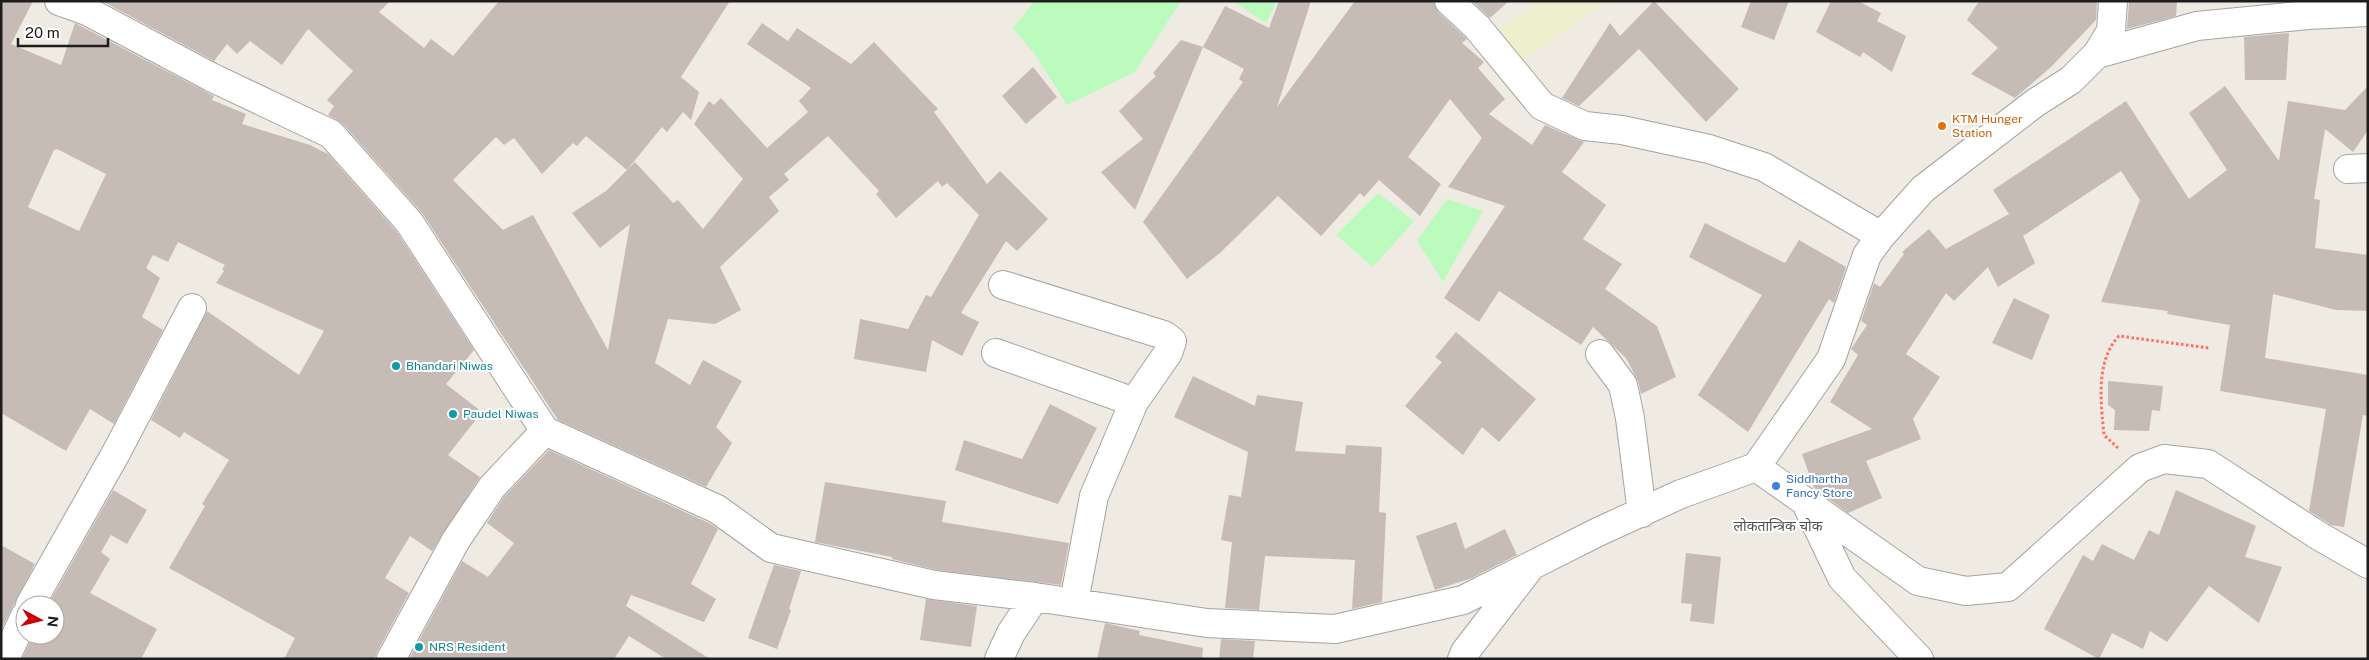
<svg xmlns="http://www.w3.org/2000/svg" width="2369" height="660" font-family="'Public Sans','Noto Sans Devanagari',sans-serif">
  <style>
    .farmland { fill: #eeefcc }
    .park { fill: #bbfcbe }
    .building { fill: #c7bcb5; fill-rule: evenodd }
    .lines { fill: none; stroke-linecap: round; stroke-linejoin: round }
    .minor-casing { stroke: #a4a4a4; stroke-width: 30 }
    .path { stroke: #ff6e63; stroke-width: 3; stroke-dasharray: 2.5 2.5; stroke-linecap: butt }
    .minor { stroke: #fff; stroke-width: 28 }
    .food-dot { fill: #e8710a; stroke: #fff; stroke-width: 2 }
    .culture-dot { fill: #0f9aa8; stroke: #fff; stroke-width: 2 }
    .shop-dot { fill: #3f7fe0; stroke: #fff; stroke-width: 2 }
    .labels { text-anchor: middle; stroke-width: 4; stroke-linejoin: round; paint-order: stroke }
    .food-label { font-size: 12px; fill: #c56008; stroke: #fff; text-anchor: start }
    .culture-label { font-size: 12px; fill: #0d838f; stroke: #fff; text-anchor: start }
    .shop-label { font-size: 12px; fill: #366cbe; stroke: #fff; text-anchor: start }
    .neighbourhood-label { font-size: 14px; fill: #505050; stroke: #fff }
  </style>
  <rect width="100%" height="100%" fill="#efeae2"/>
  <path class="farmland" d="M 1529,1 L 1607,1 L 1515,66 L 1486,37 L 1534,7 Z"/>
  <path class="park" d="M 1035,1 L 1181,1 L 1135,72 L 1067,105 L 1036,56 L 1013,28 Z
    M 1233,1 L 1277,1 L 1266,23 Z
    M 1378,193 L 1414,221 L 1373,267 L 1336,235 Z
    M 1447,199 L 1483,211 L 1443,282 L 1417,241 Z"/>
  <path class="building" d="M 1,1 L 33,1 L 11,44 L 61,65 L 75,23 L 214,96 L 212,100 L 246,114 L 242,124 L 310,145 L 328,154 L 397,232 L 474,350 L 446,384 L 482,412 L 448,455 L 480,477 L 432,551 L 410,536 L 385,578 L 409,593 L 377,652 L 375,659 L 284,659 L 295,638 L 169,568 L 205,506 L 202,504 L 229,460 L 184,432 L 180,438 L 151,420 L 207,311 L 299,375 L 324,331 L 216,283 L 224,271 L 222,269 L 225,265 L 178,242 L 168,262 L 153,255 L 146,268 L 160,278 L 142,317 L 163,330 L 114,424 L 90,409 L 66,451 L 1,413 ZM 57,149 L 106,174 L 79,231 L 28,207 L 54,150 Z
    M 102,1 L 390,1 L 379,12 L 424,48 L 431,39 L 453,56 L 499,1 L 730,1 L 681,77 L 699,92 L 691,120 L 683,112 L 667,132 L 662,127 L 627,170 L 635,162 L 673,203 L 678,200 L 703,229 L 743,179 L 694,124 L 709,101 L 714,105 L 721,98 L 767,148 L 808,112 L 799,101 L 811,88 L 747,44 L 762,23 L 788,41 L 797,28 L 851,64 L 874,42 L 938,109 L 934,112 L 987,184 L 1000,171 L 1048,219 L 1017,251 L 1006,241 L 961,313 L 979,322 L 962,356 L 932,340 L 926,372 L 854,359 L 860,319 L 908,329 L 926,295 L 931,297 L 979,215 L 947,183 L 942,187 L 938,181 L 896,218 L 876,194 L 879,191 L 828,136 L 784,174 L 789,180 L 769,197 L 779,211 L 720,267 L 741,310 L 715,324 L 668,319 L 655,363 L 690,385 L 703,360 L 742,381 L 716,427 L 732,443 L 706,487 L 558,420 L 422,213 L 343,124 L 328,115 L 334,106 L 327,100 L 353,71 L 308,29 L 282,65 L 250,41 L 237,54 L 227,44 L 214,61 ZM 586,136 L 627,170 L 606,191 L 572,213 L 600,248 L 630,224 L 608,350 L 533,215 L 503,230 L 453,180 L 496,137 L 504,145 L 514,138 L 542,174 L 573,143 L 577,146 Z
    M 1279,1 L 1311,1 L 1277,107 L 1355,1 L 1434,1 L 1438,12 L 1467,39 L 1462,43 L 1484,62 L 1478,68 L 1505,99 L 1489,114 L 1532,145 L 1545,125 L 1584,142 L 1562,172 L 1606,205 L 1583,239 L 1622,264 L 1605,289 L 1657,326 L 1676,377 L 1641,394 L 1638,381 L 1626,358 L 1593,327 L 1581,345 L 1499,291 L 1479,322 L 1444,298 L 1505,206 L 1448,187 L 1482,138 L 1450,99 L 1408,157 L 1441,184 L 1420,216 L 1379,180 L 1364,197 L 1360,193 L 1321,236 L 1278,196 L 1220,253 L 1187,279 L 1143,222 L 1243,82 L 1239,79 L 1244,69 L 1203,47 L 1225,6 L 1269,28 Z
    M 1472,1 L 1509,1 L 1490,18 Z
    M 1654,1 L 1739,89 L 1706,122 L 1639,49 L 1579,106 L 1562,98 L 1610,23 L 1620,36 Z
    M 1751,1 L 1789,1 L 1774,40 L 1741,27 Z
    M 1831,1 L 1858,1 L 1881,13 L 1877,21 L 1906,36 L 1892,72 L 1863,52 L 1860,57 L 1816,32 Z
    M 1979,1 L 2097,1 L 2096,20 L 2051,67 L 2015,98 L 1971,74 L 1998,48 L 1967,20 Z
    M 2177,1 L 2176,16 L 2127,29 L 2129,1 Z
    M 2289,33 L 2286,80 L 2245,80 L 2244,37 Z
    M 1181,40 L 1203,47 L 1135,210 L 1101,172 L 1143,139 L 1119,111 L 1156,76 L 1153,73 Z
    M 1033,67 L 1057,97 L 1026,124 L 1002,96 Z
    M 2225,86 L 2279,161 L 2288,101 L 2345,110 L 2368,86 L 2368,130 L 2353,152 L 2325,129 L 2314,199 L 2320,200 L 2315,248 L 2368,255 L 2368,311 L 2336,310 L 2273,294 L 2265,358 L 2368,375 L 2368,416 L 2363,415 L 2344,527 L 2331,525 L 2309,511 L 2326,409 L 2220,391 L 2230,325 L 2167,314 L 2168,311 L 2101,302 L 2140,200 L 2121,171 L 2023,236 L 2035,263 L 1998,287 L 1988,267 L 1954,301 L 1946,293 L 1906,354 L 1940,377 L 1913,419 L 1921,439 L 1866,461 L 1882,498 L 1848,513 L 1814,488 L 1802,454 L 1872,429 L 1830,402 L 1858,355 L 1851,349 L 1867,325 L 1861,321 L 1874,283 L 1880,287 L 1904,254 L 1902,252 L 1929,229 L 1946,249 L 2009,214 L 1993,190 L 2126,101 L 2189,199 L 2227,170 L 2189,113 Z
    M 1705,223 L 1785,263 L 1799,240 L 1846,267 L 1834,303 L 1829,299 L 1748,432 L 1698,395 L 1762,295 L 1689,257 Z
    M 2014,298 L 2050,315 L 2032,360 L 1992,343 Z
    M 1456,332 L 1536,399 L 1499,442 L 1482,427 L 1463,455 L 1405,406 L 1442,362 L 1435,357 Z
    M 1193,376 L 1255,406 L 1257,395 L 1303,402 L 1295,451 L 1345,454 L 1346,445 L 1382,447 L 1379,512 L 1386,513 L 1382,602 L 1352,609 L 1355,560 L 1265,556 L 1259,610 L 1225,608 L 1232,542 L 1221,540 L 1229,495 L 1241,497 L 1248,452 L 1174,417 Z
    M 2108,381 L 2163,386 L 2160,411 L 2152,410 L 2149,431 L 2114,430 L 2115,410 L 2108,405 Z
    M 1050,404 L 1097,428 L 1058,504 L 955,470 L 964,440 L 1022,459 Z
    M 549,450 L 709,523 L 718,529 L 691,584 L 716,599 L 704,622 L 631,595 L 626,606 L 710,659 L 666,659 L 629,636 L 614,659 L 409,659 L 462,561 L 488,577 L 514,543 L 487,523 L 504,497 Z
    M 825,482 L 946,501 L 942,522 L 1069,543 L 1061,585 L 937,570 L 892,559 L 892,557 L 815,542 Z
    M 113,490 L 147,510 L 127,544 L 111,535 L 101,552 L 110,559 L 90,593 L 157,629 L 141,659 L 22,659 L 33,635 L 55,635 L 55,605 L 48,605 Z
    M 2176,490 L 2256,526 L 2245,557 L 2282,567 L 2259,623 L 2209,586 L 2167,642 L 2150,631 L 2143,649 L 2112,633 L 2099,659 L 2044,629 L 2083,555 L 2093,561 L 2102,544 L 2134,560 L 2149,530 L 2159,535 Z
    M 1456,522 L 1465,549 L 1505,529 L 1517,555 L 1472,578 L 1435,590 L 1416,536 Z
    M 1,545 L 35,564 L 1,630 Z
    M 1686,553 L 1721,557 L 1714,624 L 1690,621 L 1692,604 L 1681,603 Z
    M 774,565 L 801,571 L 789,609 L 791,610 L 777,649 L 748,638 Z
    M 926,599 L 977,606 L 971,647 L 920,640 Z
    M 1105,623 L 1140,631 L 1139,635 L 1203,648 L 1202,659 L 1097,659 Z
    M 1221,639 L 1255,641 L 1253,659 L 1219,659 Z"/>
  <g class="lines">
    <defs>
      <path id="minor" d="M 59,1 L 87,11 L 211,77 L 331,134 L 409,222 L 545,431 L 717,509 L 771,548 L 934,585 L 1035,597 L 1207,623 L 1335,629 L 1463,600 L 1600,531 L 1681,494 L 1756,467 L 1831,359 L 1867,255 L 1881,236 L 1923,189 L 2035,103 L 2071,80 L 2097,54 L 2111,31 L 2113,1
        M 1449,1 L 1477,27 L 1542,106 L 1585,126 L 1622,130 L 1709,149 L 1764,167 L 1881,236
        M 2097,54 L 2197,26 L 2308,15 L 2368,12
        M 2348,169 L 2368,168
        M 1003,285 L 1164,335 L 1172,341 L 1168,353 L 1134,402 L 1094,496 L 1074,602
        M 996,353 L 1134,402
        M 1600,354 L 1623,385 L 1630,418 L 1642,513
        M 1756,467 L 1918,581 L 1966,591 L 2008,587 L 2140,468 L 2164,459 L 2208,464 L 2319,536 L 2368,564
        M 1806,503 L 1842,578 L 1919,659
        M 30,605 L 116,453 L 192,308
        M 5,659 L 25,616
        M 391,659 L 456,540 L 492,487 L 545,431
        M 999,659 L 1011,633 L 1035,597
        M 1462,659 L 1465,652 L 1528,570"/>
    </defs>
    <use href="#minor" class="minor-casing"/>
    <path class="path" d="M 2118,448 L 2104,435 C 2101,404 2095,361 2119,336 L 2209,348"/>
    <use href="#minor" class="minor"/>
  </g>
  <circle class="food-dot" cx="1942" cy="126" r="5"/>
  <g class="culture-dot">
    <circle cx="396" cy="366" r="5"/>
    <circle cx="453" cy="414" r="5"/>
    <circle cx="419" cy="647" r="5"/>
  </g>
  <circle class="shop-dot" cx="1776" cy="486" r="5"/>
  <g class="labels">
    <g class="food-label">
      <text x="1952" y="123">KTM Hunger<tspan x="1952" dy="14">Station</tspan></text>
    </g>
    <g class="culture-label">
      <text x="406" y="370">Bhandari Niwas</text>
      <text x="463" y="418">Paudel Niwas</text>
      <text x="429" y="651">NRS Resident</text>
    </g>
    <g class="shop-label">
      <text x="1786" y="483">Siddhartha<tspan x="1786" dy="14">Fancy Store</tspan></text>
    </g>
    <g class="neighbourhood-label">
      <text x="1778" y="531">लोकतान्त्रिक चोक</text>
    </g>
  </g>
  <rect width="2369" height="660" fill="none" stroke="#1d1d1d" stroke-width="5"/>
  <g transform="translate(40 620) rotate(97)"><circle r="24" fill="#ffffff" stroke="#a5a5a5"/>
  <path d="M0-4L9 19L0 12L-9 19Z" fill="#ca0007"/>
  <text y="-8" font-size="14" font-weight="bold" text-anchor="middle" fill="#1d1d1d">N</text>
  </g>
  <path d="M18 38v8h90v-8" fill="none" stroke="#1d1d1d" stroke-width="2.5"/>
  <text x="25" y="38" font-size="15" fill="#1d1d1d" stroke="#ffffff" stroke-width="4" paint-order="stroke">20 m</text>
</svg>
